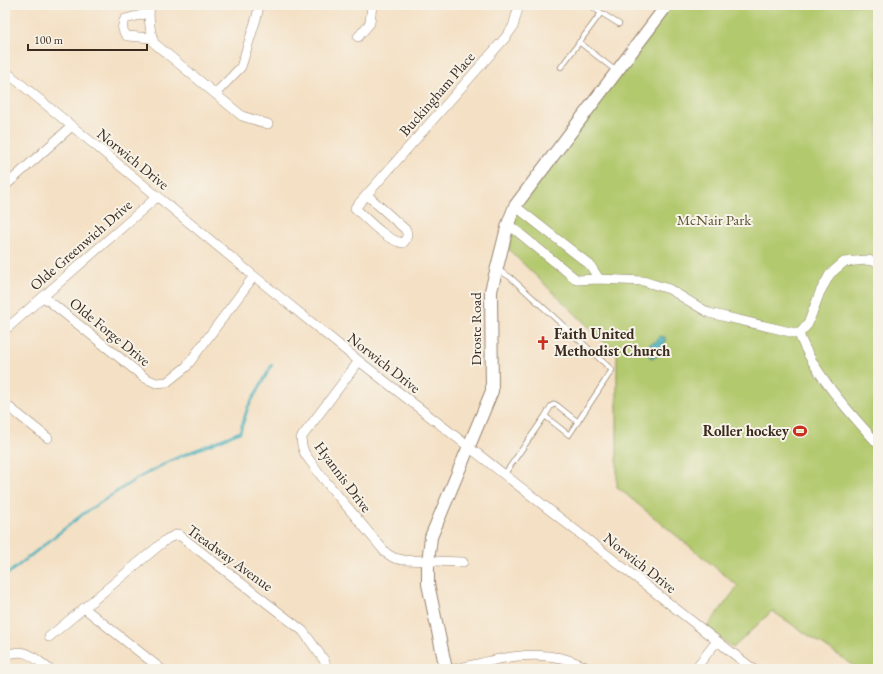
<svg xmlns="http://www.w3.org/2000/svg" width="883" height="674" font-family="'EB Garamond',serif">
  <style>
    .green { fill: #b3c96e; stroke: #777a46 }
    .water { fill: url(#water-waves); stroke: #3e6d6e }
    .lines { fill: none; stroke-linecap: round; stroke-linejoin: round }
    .stream { stroke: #41b0bd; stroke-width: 2.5 }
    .service-casing { stroke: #988571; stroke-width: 6 }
    .minor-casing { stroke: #988571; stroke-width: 10 }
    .tertiary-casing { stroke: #988571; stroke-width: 14 }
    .service { stroke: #fff; stroke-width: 4.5 }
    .minor { stroke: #fff; stroke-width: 9 }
    .tertiary { stroke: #fff; stroke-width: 12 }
    .labels { text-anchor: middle; stroke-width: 4; stroke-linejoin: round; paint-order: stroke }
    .street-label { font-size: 15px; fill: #3b2a1e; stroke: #f7f3e8 }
    .park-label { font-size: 15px; fill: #595232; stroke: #f7f3e8 }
    .poi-label { font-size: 15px; font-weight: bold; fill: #3b2a1e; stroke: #f7f3e8; text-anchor: start }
  </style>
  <defs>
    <pattern id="water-waves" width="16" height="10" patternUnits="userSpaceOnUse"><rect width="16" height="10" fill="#41b0bd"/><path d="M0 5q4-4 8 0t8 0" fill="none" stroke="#388f99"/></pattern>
  </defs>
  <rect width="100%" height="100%" fill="#f7f3e8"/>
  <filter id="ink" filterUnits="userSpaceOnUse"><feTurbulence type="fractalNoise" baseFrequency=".025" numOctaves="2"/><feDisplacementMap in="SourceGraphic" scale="8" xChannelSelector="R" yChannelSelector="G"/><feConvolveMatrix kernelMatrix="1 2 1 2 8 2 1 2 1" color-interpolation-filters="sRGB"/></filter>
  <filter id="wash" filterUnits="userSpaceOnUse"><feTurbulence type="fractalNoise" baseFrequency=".012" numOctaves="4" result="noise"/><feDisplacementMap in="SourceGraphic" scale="16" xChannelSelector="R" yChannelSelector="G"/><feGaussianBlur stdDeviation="0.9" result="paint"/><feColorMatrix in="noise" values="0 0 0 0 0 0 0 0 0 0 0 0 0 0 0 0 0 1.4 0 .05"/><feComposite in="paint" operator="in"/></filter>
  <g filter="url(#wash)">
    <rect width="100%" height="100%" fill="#f4e0c4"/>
    <path class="green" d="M 669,5 L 878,5 L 878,669 L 859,669 L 772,611 L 733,648 L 707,627 L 738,586 L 617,487 L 617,354 L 509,250 L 511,217 Z"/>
    <path class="water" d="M 660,336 L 665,337 L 665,343 L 662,346 C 662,354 660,356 652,358 L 649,356 L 648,349 L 650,344 L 657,341 Z"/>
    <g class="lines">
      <path class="stream" d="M 5,576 L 83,514 L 136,479 L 174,459 L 240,432 L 248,407 L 272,365"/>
    </g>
  </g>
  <g filter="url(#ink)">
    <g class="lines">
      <defs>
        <path id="service" d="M 597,5 L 595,9 L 619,24
          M 579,42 L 616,71
          M 561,67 L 601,13
          M 498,270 L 510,277 L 612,370 L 569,435 L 545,416 L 504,475
          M 545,416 L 551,406 L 555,404 L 558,406 L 578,422"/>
        <path id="minor" d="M 150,5 C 148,18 150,31 154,43 L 242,116 L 268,124
          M 149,13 L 125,19 C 121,25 122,31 127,36 L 152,38
          M 358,37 L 370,23 L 372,5
          M 5,71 L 254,276 L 359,361 L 753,669
          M 216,93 L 241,67 L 257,16 L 259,5
          M 5,186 L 72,126
          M 367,195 L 406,230 C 408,236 407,239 403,243 C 387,241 367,219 355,208 L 505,38 L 513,27 L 519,5
          M 508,224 L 577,280 L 599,279 L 590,265 L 515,206
          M 878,262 L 867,260 L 844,262 L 830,274 L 820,292 L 808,324 L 799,334 C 814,374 849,412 878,444
          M 599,279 L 643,281 L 669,289 L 709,313 L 799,334
          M 44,297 L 145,378 L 156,383 L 167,382 L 186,367 L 254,276
          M 5,330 L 158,196
          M 359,361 L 301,438 L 302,446 L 305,454 L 322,477 L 386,553 L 394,558 L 403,560 L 463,562
          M 5,404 L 48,438
          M 84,608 L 161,669
          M 49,637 L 167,539 L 178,534 L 303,631 L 324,660 L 327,669
          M 5,656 C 25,646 33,657 49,669
          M 455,669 C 491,661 524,650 561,658 C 571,660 581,665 590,669
          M 695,669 L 717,641"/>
        <path id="tertiary" d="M 446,669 L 428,584 L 428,562 L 431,537 L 492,391 L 491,291 L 508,224 L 515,206 L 667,5"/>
      </defs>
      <use href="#service" class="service-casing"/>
      <use href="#minor" class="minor-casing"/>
      <use href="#tertiary" class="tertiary-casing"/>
      <use href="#service" class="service"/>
      <use href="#minor" class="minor"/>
      <use href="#tertiary" class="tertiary"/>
    </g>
  </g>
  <defs>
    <symbol id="church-bare" viewBox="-9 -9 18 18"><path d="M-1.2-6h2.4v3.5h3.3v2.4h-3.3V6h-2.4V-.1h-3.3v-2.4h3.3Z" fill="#c8321e" stroke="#f7f3e8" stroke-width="2.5" paint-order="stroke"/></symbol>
    <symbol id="stadium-bare" viewBox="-9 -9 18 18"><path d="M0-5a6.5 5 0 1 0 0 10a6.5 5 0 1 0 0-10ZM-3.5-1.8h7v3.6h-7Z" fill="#c8321e" stroke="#f7f3e8" stroke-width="2.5" paint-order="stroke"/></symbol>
  </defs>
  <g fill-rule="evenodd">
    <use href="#church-bare" x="533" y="333" width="20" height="20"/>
    <use href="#stadium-bare" x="790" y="421" width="20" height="20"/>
  </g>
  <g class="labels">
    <g class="street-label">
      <text transform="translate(437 94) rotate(-49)" y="5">Buckingham Place</text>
      <text transform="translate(133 159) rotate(39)" y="5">Norwich Drive</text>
      <text transform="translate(81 245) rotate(-41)" y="5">Olde Greenwich Drive</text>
      <text transform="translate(476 329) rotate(-90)" y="5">Droste Road</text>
      <text transform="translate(110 332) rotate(39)" y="5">Olde Forge Drive</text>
      <text transform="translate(384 363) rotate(38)" y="5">Norwich Drive</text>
      <text transform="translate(343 477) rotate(53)" y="5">Hyannis Drive</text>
      <text transform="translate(230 558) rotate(36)" y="5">Treadway Avenue</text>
      <text transform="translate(640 563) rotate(38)" y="5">Norwich Drive</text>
    </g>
    <g class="park-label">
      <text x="714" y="225">McNair Park</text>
    </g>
    <g class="poi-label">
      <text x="554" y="339">Faith United<tspan x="554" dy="17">Methodist Church</tspan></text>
      <text x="789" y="436" text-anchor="end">Roller hockey</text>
    </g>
  </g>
  <rect width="883" height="674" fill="none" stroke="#f7f3e8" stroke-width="20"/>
  <path d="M28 44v6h119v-6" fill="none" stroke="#3b2a1e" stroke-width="2"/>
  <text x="34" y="44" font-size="12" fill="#3b2a1e" stroke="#f7f3e8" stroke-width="3" paint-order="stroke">100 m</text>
</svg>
